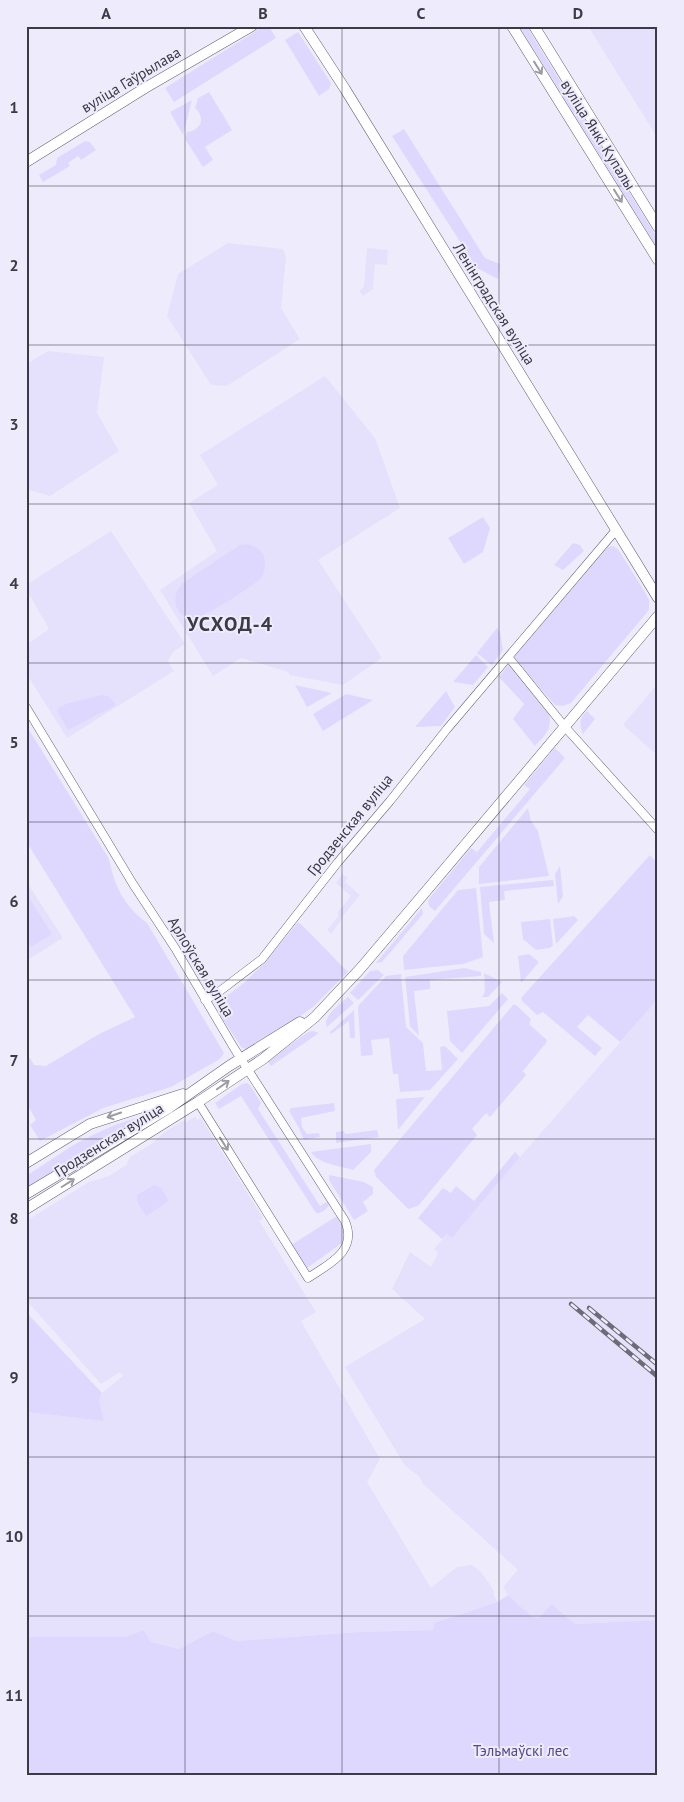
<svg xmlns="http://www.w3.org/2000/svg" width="684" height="1802" font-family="'PT Sans',sans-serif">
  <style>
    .built { fill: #e5e0fc }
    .green { fill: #ded8fe }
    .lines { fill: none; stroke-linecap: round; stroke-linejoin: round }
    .minor-casing { stroke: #666278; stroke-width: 9 }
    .major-casing { stroke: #666278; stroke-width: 11 }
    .minor { stroke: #fff; stroke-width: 8 }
    .major { stroke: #fff; stroke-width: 10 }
    .rail-casing { stroke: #6d6b78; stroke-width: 4.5 }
    .rail { stroke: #eeecfc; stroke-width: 2.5; stroke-dasharray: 8; stroke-linecap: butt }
    .oneway { stroke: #9e9ca2 }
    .grid { fill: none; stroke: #3c3a45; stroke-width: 1; stroke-opacity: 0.55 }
    .labels { text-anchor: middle; stroke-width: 4; stroke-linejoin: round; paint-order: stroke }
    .street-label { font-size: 15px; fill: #3c3a45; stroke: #eeecfc }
    .park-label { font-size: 15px; fill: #574787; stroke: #eeecfc }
    .district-label { font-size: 20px; font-weight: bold; letter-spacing: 1px; fill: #3c3a45; stroke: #eeecfc }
    .neatline { fill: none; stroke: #3c3a45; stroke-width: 2 }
    .grid-label { font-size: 16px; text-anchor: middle; font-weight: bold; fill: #3c3a45 }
  </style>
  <rect width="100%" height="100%" fill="#eeecfc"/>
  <path class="built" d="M 588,26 L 658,26 L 658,138 L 655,134 Z
    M 228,243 L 283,249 L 286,257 L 281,308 L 300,339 L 227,386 L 211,385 L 167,316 L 178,274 Z
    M 367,248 L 388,250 L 387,265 L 375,264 L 373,289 L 363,296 L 359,291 L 364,287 Z
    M 48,351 L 104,357 L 97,413 L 119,451 L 50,496 L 26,489 L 26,364 Z
    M 325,376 L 375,438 L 400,508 L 318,560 L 382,658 L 343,685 L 290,675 L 288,672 L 241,658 L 213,676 L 160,590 L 217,551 L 189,503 L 218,485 L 200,455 Z
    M 111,531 L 185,644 L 173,652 L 168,661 L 174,671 L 67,738 L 26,673 L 26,645 L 49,629 L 26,589 L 26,585 Z
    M 658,683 L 658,756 L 623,725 Z
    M 342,874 L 348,878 L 345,882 L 360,895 L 342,917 L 343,918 L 331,934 L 327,930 L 339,915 L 337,913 L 351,896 L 336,883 Z
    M 26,881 L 63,938 L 26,961 Z
    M 658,999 L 658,1620 L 575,1624 L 553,1604 L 539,1618 L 531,1616 L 508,1595 L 503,1587 L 518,1570 L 423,1484 L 419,1476 L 405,1466 L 345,1367 L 425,1319 L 392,1289 L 410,1252 L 431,1267 L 438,1253 L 434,1249 L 447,1234 L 452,1238 L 520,1157 Z
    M 195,1117 L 197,1120 L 201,1118 L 263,1218 L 259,1221 L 316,1312 L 301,1321 L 380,1459 L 367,1482 L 431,1588 L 457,1567 L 472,1565 L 481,1572 L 493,1589 L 494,1596 L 498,1602 L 434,1623 L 433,1630 L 358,1632 L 236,1641 L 213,1631 L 179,1649 L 151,1642 L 144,1630 L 125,1637 L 26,1637 L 26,1412 L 104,1421 L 99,1401 L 102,1393 L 123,1376 L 120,1372 L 101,1384 L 26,1300 L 26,1221 L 89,1182 L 109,1176 L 126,1165 L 130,1157 L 153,1143 L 163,1133 L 185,1120 L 186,1122 Z"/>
  <path class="green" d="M 264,26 L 269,26 L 276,38 L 174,102 L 165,88 Z
    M 519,26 L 527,26 L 533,37 L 658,239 L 658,249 Z
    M 298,32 L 331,83 L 329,89 L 319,96 L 285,40 Z
    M 209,92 L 232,130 L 205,147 L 213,160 L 203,167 L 185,139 L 187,132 C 201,130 206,118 195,108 L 198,98 Z
    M 192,100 L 183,135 L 170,112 Z
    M 404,129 L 485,258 L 500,264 L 498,279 L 477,268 L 392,136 Z
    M 85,141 L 90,142 L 96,150 L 81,160 L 78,156 L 68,163 L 70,166 L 43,182 L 39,175 L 56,165 L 57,158 Z
    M 483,517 L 490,528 L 483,552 L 464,564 L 448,538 Z
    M 573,543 L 580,545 L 584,551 L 563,570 L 554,565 Z
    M 247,544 C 258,547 266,553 265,565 C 265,569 263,576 260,579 C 253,586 204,618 195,618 C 173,620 169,592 186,581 C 203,569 222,557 240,545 Z
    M 613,546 L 618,549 L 646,594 L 649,600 L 649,610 L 571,703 L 563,706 L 555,705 L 513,658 L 608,547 Z
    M 497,628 L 500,632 L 503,650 L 492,665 L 477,653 Z
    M 476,655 L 488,667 L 473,685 L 453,682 Z
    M 508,665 L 549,714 C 553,729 544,736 535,746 L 513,719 L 524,704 L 499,677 Z
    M 295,685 L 332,693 L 307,707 Z
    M 446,691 L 455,707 L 441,726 L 415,727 Z
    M 346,694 L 373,700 L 323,731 L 313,714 Z
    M 102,695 L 108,696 L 116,705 L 68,730 L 57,710 L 66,704 Z
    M 587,711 L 595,719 L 583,734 C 579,725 579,718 587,711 Z
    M 26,725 L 109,859 C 115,888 124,905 147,923 L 224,1053 L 220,1059 L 171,1087 L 103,1108 L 40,1141 L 30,1125 L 36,1120 L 29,1108 L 26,1107 L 26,1060 L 30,1058 L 34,1065 L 46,1066 L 99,1034 L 135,1017 L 26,841 Z
    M 555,748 L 565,758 L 435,911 L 429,906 L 428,900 L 471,848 L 477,852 L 530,789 L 524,785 Z
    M 528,808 L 531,821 L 538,831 L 549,876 L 479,884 L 479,867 Z
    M 650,855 L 658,864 L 658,999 L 620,1042 L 588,1015 L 577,1027 L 602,1048 L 595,1056 L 543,1012 L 537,1015 L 522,1001 L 521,998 Z
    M 560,866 L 563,896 L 558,904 L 555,874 Z
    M 553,880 L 554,886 L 504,891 L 505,900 L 489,902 L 494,943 L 484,934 L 480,887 Z
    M 476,888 L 483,957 L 463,964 L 404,970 L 403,956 L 458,890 Z
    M 26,893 L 52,934 L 31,947 L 26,939 Z
    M 422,908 L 423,914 L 382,962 L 376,963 Z
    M 574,916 L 578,920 L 556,944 L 553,919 Z
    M 550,919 L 553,945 L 550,948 L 536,950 L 523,939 L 521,922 Z
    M 298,922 C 316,937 331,956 348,972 L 314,1006 L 286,1027 L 250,1050 L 242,1048 L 218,1012 L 218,1003 L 245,982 L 268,959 Z
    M 529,954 L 539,962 L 521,983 L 518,956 Z
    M 464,968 L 481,972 L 481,976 L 430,980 L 430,989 L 414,991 L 419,1036 L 410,1026 L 405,977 Z
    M 378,970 L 384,975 L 358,1000 L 350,993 L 370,971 Z
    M 484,973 L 502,982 L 488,997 L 482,997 L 485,992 Z
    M 401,974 L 406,1027 L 423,1043 L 426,1071 L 442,1070 L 440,1047 L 445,1046 L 458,1059 L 430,1090 L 400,1092 L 398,1074 L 393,1074 L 389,1038 L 371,1040 L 373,1055 L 361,1056 L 358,1006 L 386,976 Z
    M 502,993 L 508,999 L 462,1053 L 450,1041 L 447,1011 L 489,1006 Z
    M 348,997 L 354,1003 L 327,1027 C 322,1016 340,1004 348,997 Z
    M 513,1005 L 516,1005 L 531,1019 L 529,1024 L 547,1040 L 546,1043 L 523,1071 L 526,1075 L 490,1117 L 486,1113 L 472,1129 L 477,1135 L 418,1206 L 408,1209 L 376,1177 L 374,1170 Z
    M 354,1010 L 355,1038 L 350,1038 L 349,1021 L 331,1034 L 330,1032 Z
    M 313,1031 L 319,1033 L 271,1066 L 267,1061 L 308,1032 Z
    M 247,1083 L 250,1085 L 261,1103 L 258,1109 L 320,1206 L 328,1201 L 329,1205 C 327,1209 321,1214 316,1213 L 241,1096 L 219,1109 L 215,1103 L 242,1084 Z
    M 425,1097 L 398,1130 L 396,1099 Z
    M 334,1103 L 335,1111 L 301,1118 L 302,1127 L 307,1134 L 319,1133 L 320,1137 L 304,1140 L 298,1126 L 289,1111 L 291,1108 Z
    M 167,1109 L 26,1194 L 26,1176 L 75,1144 L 97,1133 L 117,1124 Z
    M 377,1130 L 379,1137 L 336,1143 L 336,1132 L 344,1131 L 345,1134 Z
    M 371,1144 L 371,1152 L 353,1170 C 341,1166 318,1164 311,1152 Z
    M 515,1152 L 520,1157 L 452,1238 L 447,1234 L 442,1239 L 418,1218 L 443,1188 L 451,1193 L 456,1186 L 474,1201 Z
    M 329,1175 L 364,1182 L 373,1187 L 373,1194 L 363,1202 L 368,1211 L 354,1220 L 329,1180 Z
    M 154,1185 L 161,1188 L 169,1201 L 146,1216 L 138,1203 L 137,1195 Z
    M 337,1216 L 342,1227 L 342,1243 L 307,1268 L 291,1245 Z
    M 26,1312 L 102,1393 L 99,1401 L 104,1421 L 26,1412 Z
    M 508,1595 L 531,1616 L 539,1618 L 552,1604 L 575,1624 L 658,1620 L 658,1776 L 26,1776 L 26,1637 L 125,1637 L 144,1630 L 151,1642 L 179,1649 L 213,1631 L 236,1641 L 358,1632 L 433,1630 L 434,1623 L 498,1602 Z"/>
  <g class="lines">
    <defs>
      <path id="minor" d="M 509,658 L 565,727 L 658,830
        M 26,707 L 133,884 L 175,948 L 234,1048 L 345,1221 C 358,1251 329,1264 308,1278 L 198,1102
        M 205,1000 L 216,994 L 262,959 L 338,862 L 390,801 L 447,729 L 616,530"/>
      <path id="major" d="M 304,26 L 345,89 L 658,598
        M 512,26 L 658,260
        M 534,26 L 658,227
        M 26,162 L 145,88 L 252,26
        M 26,1163 L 90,1124 L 183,1094
        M 26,1194 L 169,1108 L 229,1066 L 300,1022
        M 26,1209 L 198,1102 L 263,1059 L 315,1017 L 360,969 L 422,896 L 658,616"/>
    </defs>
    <use href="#minor" class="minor-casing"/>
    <use href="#major" class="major-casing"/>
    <use href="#minor" class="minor"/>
    <use href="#major" class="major"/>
    <defs>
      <path id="rail" d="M 571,1304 L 658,1377
        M 589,1308 L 658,1365"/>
    </defs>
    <use href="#rail" class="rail-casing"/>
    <use href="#rail" class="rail"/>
  </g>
  <defs><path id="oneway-shaft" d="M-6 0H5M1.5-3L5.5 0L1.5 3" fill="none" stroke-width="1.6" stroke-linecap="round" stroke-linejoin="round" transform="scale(1.25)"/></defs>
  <g class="oneway">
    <use href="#oneway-shaft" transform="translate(538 68) rotate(58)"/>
    <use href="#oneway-shaft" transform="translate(618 196) rotate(58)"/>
    <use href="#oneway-shaft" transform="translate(223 1085) rotate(-35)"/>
    <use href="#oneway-shaft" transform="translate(114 1115) rotate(161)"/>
    <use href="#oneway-shaft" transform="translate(224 1144) rotate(58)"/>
    <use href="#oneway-shaft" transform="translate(68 1183) rotate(-32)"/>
  </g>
  <path class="grid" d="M 185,26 L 185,1776M 342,26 L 342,1776M 499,26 L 499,1776M 26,186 L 658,186M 26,345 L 658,345M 26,504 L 658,504M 26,663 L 658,663M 26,822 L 658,822M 26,980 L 658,980M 26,1139 L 658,1139M 26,1298 L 658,1298M 26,1457 L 658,1457M 26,1616 L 658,1616"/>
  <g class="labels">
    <g class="street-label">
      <text transform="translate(131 80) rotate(-31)" y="5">вуліца Гаўрылава</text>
      <text transform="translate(598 135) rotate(58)" y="5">вуліца Янкі Купалы</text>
      <text transform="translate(494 304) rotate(58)" y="5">Ленінградская вуліца</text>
      <text transform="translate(350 825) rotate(-51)" y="5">Гродзенская вуліца</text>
      <text transform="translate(201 967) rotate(59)" y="5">Арлоўская вуліца</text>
      <text transform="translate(109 1140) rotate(-32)" y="5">Гродзенская вуліца</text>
    </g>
    <g class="park-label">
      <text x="521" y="1756">Тэльмаўскі лес</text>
    </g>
    <g class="district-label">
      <text x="230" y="631">УСХОД-4</text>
    </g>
  </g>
  <rect width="684" height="1802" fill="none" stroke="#eeecfc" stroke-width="55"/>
  <rect x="28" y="28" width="628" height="1746" class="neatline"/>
  <g class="grid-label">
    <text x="106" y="19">A</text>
    <text x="263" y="19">B</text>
    <text x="421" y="19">C</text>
    <text x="578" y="19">D</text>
    <text x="14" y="113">1</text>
    <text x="14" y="271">2</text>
    <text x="14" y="430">3</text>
    <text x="14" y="589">4</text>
    <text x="14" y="748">5</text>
    <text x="14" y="907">6</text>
    <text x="14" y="1066">7</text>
    <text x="14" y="1224">8</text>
    <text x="14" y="1383">9</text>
    <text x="14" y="1542">10</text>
    <text x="14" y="1701">11</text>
  </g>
</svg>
